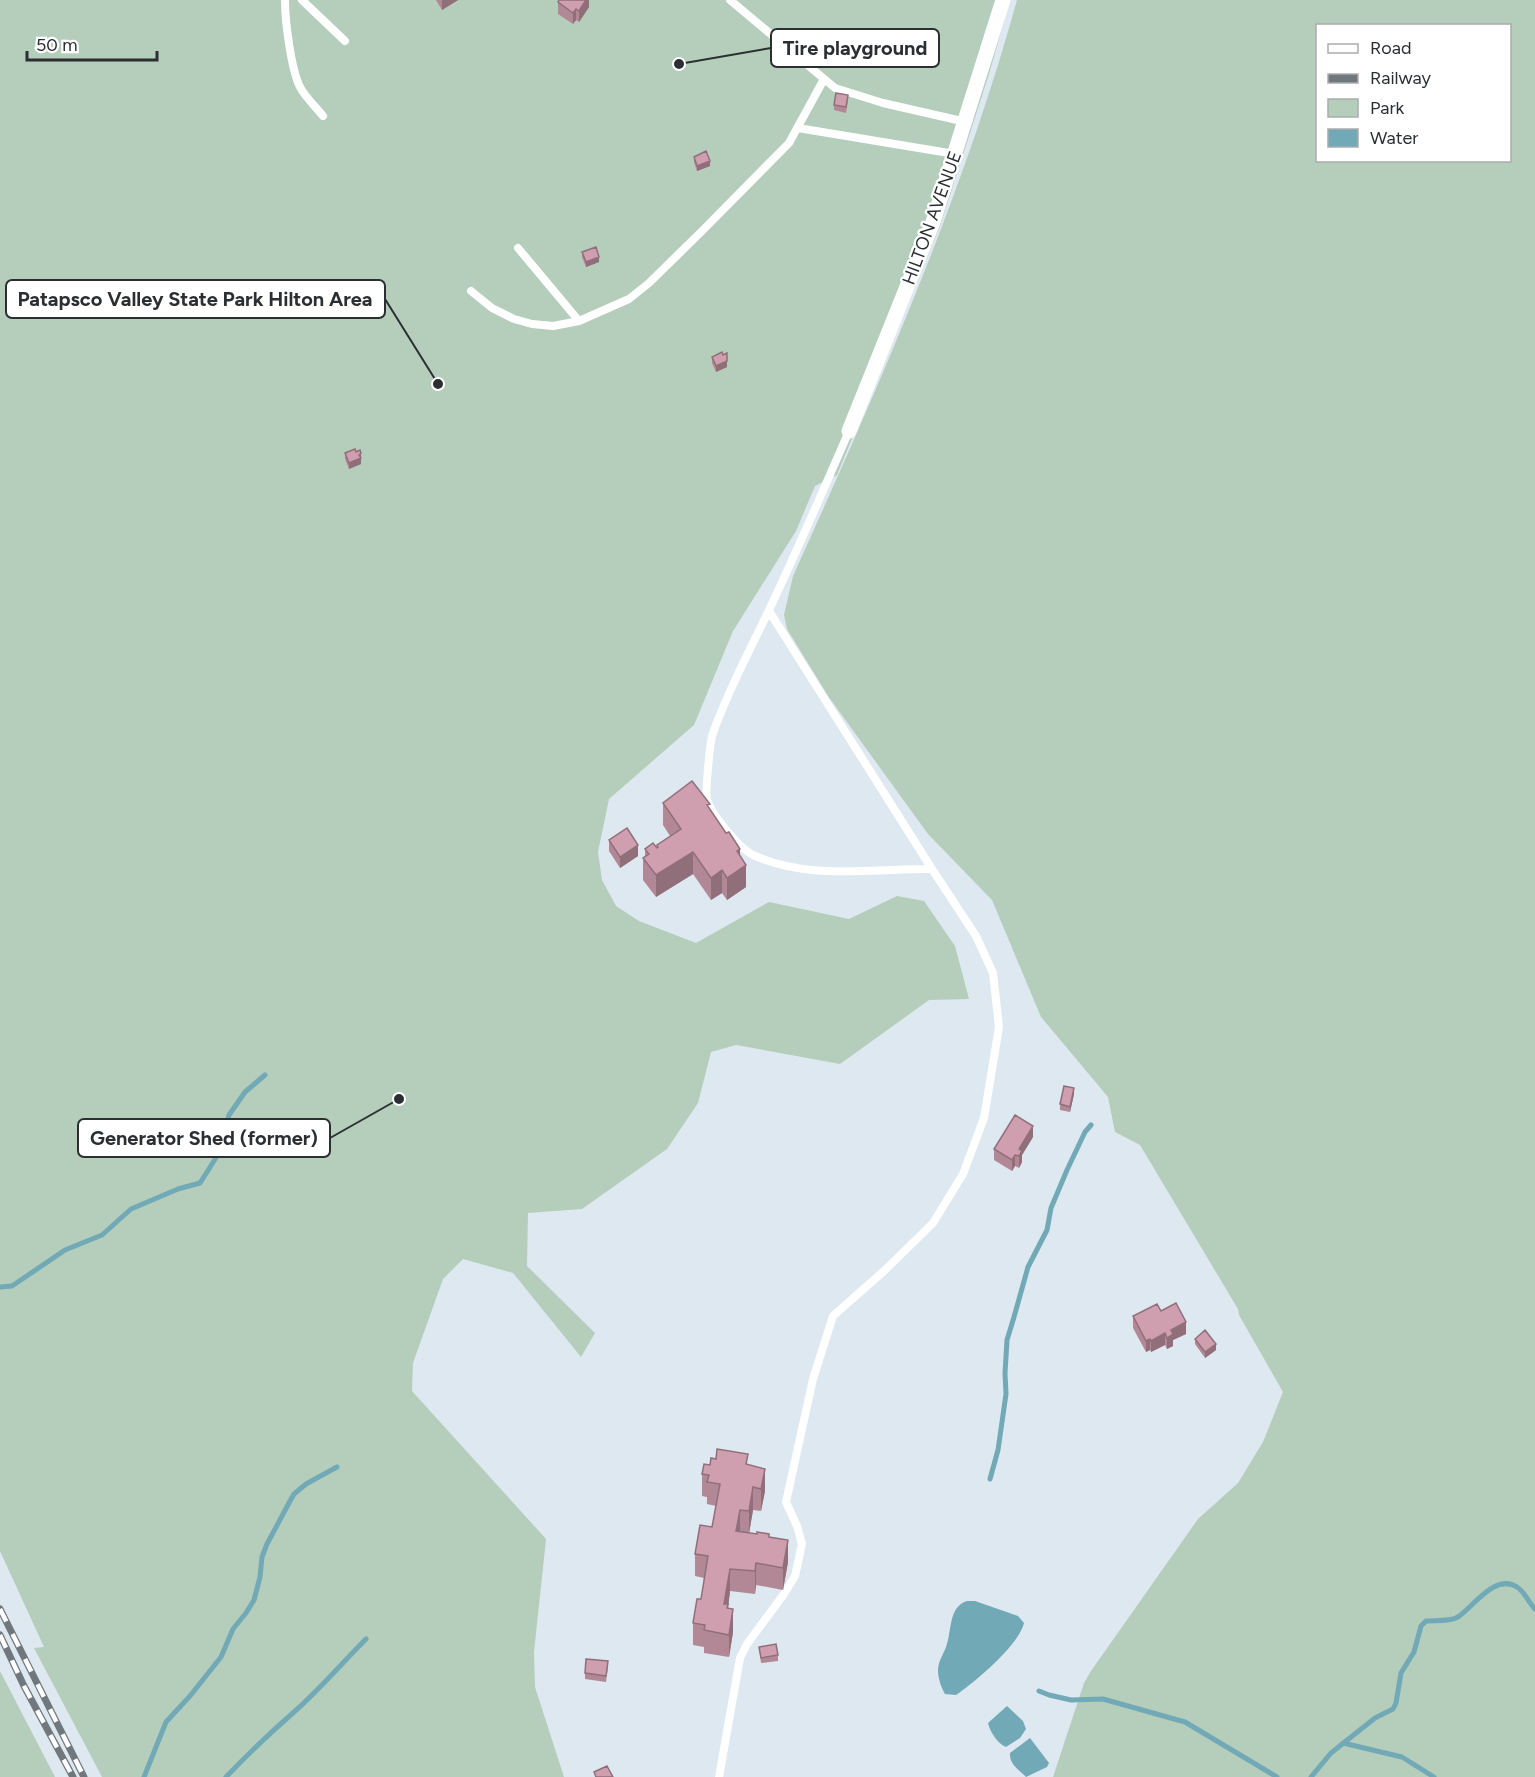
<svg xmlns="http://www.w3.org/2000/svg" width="1535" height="1777" font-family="Figtree,sans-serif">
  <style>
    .green { fill: #b4cebb; fill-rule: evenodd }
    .water { fill: #71a9b6 }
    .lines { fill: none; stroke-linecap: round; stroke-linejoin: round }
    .stream { stroke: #71a9b6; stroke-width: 5 }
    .service { stroke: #fff; stroke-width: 8 }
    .minor { stroke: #fff; stroke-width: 15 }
    .rail-casing { stroke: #71787d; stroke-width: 7 }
    .rail { stroke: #fff; stroke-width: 4.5; stroke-dasharray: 14; stroke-linecap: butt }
    .wall { fill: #b28896 }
    .shaded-wall { fill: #916f7a }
    .building { fill: #cf9eaf; stroke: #916f7a; stroke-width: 1.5 }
    .labels { text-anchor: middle; stroke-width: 4.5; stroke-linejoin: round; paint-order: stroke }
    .street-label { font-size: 18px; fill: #2b2f32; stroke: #fff }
    .leader { fill: none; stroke: #2b2f32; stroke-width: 2 }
    .callout-dot { fill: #2b2f32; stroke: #fff; stroke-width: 2 }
    .callout { fill: #fff; stroke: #2b2f32; stroke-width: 2 }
    .callout-label { font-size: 20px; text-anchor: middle; font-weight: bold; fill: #2b2f32 }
  </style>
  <rect width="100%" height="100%" fill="#dde8f0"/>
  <path class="green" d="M 0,0 L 1010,0 L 989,74 L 940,226 L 837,475 L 815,486 L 796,531 L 733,631 L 694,725 L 609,799 L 598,852 L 602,880 L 616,906 L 639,921 L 696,943 L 769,902 L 849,919 L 897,896 L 924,901 L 955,946 L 969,999 L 929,1000 L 840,1064 L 736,1045 L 711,1052 L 698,1103 L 667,1149 L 582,1209 L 528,1213 L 527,1266 L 595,1333 L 581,1357 L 513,1273 L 463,1259 L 443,1279 L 413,1363 L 412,1391 L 546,1539 L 534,1652 L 535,1687 L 564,1777 L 102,1777 L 34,1648 L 44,1647 L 0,1551 Z
    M 1017,0 L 1535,0 L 1535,1777 L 1053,1777 L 1084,1683 L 1091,1671 L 1198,1519 L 1238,1483 L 1263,1442 L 1283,1392 L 1239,1315 L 1238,1309 L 1140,1145 L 1115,1132 L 1108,1097 L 1041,1017 L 992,900 L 928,834 L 828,696 L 787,629 L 784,615 L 793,576 C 878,388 962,199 1017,0 ZM 1318,26 L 1510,26 L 1510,160 L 1318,160 Z
    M 0,1671 L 55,1777 L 0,1777 Z"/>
  <path class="water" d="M 967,1601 L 975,1601 L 1018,1616 L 1024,1623 C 1019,1645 975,1682 956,1695 L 945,1694 C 941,1687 938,1678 938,1670 C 938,1662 943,1655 946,1647 C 952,1632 948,1607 967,1601 Z
    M 1007,1706 L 1023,1721 L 1026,1729 L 1020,1738 L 1006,1747 C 998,1744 990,1732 988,1723 Z
    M 1030,1738 L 1049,1763 L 1047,1767 L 1026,1777 C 1019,1770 1009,1764 1010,1753 Z"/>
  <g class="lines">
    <path class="stream" d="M 0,1287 L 12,1286 L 65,1250 L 102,1235 L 131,1209 L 178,1189 L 200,1183 L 219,1153 L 229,1115 L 245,1092 L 265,1075
      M 990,1479 L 998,1450 L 1006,1394 L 1005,1373 L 1007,1340 L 1014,1317 L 1028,1267 L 1047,1230 L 1051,1208 L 1067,1170 L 1085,1132 L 1091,1125
      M 1039,1691 L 1049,1695 L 1071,1700 L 1103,1699 L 1185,1722 L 1277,1777
      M 1343,1743 L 1402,1757 L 1434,1777
      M 144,1777 L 166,1722 L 190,1696 L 221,1657 L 233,1629 L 246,1613 L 254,1600 L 260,1577 L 262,1557 L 267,1544 L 290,1501 L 294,1494 L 306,1484 L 337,1467
      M 226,1777 C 248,1754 270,1733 294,1712 C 319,1690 342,1663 366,1639
      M 1311,1777 L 1331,1753 L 1375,1718 L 1393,1709 L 1396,1703 L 1401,1673 L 1414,1652 L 1421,1626 L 1426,1621 C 1436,1620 1449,1622 1458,1617 C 1474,1606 1495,1573 1517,1587 C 1525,1592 1528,1602 1535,1609"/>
    <path class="service" d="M 285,0 C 285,21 291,69 300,87 C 305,97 316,107 323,116
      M 302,0 L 345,41
      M 730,0 L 835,88 L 883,103 L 966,122
      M 798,128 L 955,154
      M 518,248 L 579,321
      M 471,291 L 492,308 L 514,319 L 532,324 L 553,326 L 579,321 L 629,299 L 649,283 L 702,231 L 789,143 L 824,79
      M 769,611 L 932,869
      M 719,1777 L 740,1658 L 747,1644 L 784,1594 L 795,1576 L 802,1544 L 797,1526 L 786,1502 L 813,1379 L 833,1316 L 884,1271 L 933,1223 L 963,1174 L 984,1118 L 999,1027 L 993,973 L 976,936 L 932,869 C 873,868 809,881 753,855 C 739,848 712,815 707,800 C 705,794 710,740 713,733 C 728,690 750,650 769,610 C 797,551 823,491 849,431"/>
    <path class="minor" d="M 849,431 L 933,222 L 1003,0"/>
    <defs>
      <path id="rail" d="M 0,1609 L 84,1777
        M 0,1635 L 24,1686 L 73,1777"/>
    </defs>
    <use href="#rail" class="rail-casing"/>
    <use href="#rail" class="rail"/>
  </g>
  <path class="wall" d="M 436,0 L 458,0 L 442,10 Z
    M 558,0 L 589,0 L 589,7 L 579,22 L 576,20 L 573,24 L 558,14 Z
    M 848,101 L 846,113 L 834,110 L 834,105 Z
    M 694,157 L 710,166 L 697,171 L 694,162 Z
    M 582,252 L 599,262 L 586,267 L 582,257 Z
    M 712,357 L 727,367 L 716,372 L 712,363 Z
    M 356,452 L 361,459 L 361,464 L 349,469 L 345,459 L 345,453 Z
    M 663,803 L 710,809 L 740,856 L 746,887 L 727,900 L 722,893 L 711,900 L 693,874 L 656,897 L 643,880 L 643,858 L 645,857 L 645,849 L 657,848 L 657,845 L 670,836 L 663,825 Z
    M 609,840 L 638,856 L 620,868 L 609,851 Z
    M 1074,1094 L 1070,1112 L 1060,1110 L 1060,1104 Z
    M 1033,1137 L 1022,1155 L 1022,1162 L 1019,1168 L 1015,1166 L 1012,1171 L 994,1160 L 994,1149 Z
    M 1161,1311 L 1186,1334 L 1173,1340 L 1173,1346 L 1167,1349 L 1165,1345 L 1151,1352 L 1150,1350 L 1146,1352 L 1133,1328 L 1133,1316 Z
    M 1195,1339 L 1216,1350 L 1205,1358 L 1195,1344 Z
    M 710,1465 L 748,1465 L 765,1491 L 761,1511 L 753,1510 L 749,1533 L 769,1537 L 788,1562 L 783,1590 L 756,1585 L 755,1594 L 730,1591 L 728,1609 L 733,1632 L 729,1657 L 704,1653 L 704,1647 L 693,1645 L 693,1623 L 701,1599 L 704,1578 L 695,1576 L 695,1554 L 712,1527 L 716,1506 L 707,1504 L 707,1497 L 702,1496 L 702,1474 Z
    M 759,1647 L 778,1655 L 778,1661 L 761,1663 Z
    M 608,1667 L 606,1682 L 585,1679 L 585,1673 Z"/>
  <path class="shaded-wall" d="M 442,0 L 458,0 L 442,10 Z
    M 586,0 L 589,0 L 589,7 L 579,22 L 579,11 Z
    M 576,9 L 576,20 L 573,24 L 573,13 Z
    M 710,161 L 710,166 L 697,171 L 697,166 Z
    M 599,257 L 599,262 L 586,267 L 586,262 Z
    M 727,361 L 727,367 L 716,372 L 716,366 Z
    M 361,453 L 361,464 L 349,469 L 349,463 Z
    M 638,845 L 638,856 L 620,868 L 620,857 Z
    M 740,849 L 740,869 L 746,865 L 746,887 L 727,900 L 727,878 L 737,851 Z
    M 693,852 L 693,874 L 656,897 L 656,875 Z
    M 722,870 L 722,893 L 711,900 L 711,878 Z
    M 1074,1088 L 1074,1094 L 1070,1112 L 1070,1107 Z
    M 1033,1126 L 1033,1137 L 1022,1155 L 1022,1162 L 1019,1168 L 1019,1149 Z
    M 1015,1155 L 1015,1166 L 1012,1171 L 1012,1160 Z
    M 1186,1322 L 1186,1334 L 1173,1340 L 1173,1346 L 1167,1349 L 1167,1338 L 1171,1330 Z
    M 1165,1333 L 1165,1345 L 1151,1352 L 1151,1341 Z
    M 1150,1339 L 1150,1350 L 1146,1352 L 1146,1341 Z
    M 1216,1344 L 1216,1350 L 1205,1358 L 1205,1352 Z
    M 765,1469 L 765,1491 L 761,1511 L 761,1489 Z
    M 753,1487 L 753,1510 L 749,1534 L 749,1511 Z
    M 740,1510 L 740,1532 L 736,1531 Z
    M 788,1540 L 788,1562 L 783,1590 L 783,1568 Z
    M 756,1563 L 756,1585 L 755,1594 L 755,1571 Z
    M 730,1569 L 730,1591 L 728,1607 L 728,1626 L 724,1604 Z
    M 733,1609 L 733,1632 L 729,1657 L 729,1635 Z"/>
  <path class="building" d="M 559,0 L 586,0 L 579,11 L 576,9 L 573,13 L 558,2 Z
    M 836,93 L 848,95 L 846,107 L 834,105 Z
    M 706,151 L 710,161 L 697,166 L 694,157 Z
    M 596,247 L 599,257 L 586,262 L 582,252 Z
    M 722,352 L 723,355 L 727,353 L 727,361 L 716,366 L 712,357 Z
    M 355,449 L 356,452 L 360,450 L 361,453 L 359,455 L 361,458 L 349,463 L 345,453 Z
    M 692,781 L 710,804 L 707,805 L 726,833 L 729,832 L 740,849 L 737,851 L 746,865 L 727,878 L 722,870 L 711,878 L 693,852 L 656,875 L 643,858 L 649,854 L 645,849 L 653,843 L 657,848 L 658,847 L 657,845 L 681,829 L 663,803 Z
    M 627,828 L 638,845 L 620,857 L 609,840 Z
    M 1064,1086 L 1074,1088 L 1070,1107 L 1060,1104 Z
    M 1015,1115 L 1033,1126 L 1019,1149 L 1022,1151 L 1019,1156 L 1015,1155 L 1012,1160 L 994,1149 Z
    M 1176,1303 L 1186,1322 L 1171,1330 L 1173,1334 L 1167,1338 L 1165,1333 L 1151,1341 L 1150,1339 L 1146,1341 L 1133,1316 L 1157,1304 L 1161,1311 Z
    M 1205,1330 L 1216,1344 L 1205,1352 L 1195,1339 Z
    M 717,1449 L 748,1454 L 746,1464 L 765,1469 L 761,1489 L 753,1487 L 749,1511 L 740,1510 L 736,1531 L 757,1534 L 757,1532 L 769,1534 L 769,1537 L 788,1540 L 783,1568 L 756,1563 L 755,1571 L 730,1569 L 724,1604 L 728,1604 L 727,1608 L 733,1609 L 729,1635 L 704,1630 L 705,1625 L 693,1623 L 697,1599 L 701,1599 L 708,1556 L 695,1554 L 700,1525 L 712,1527 L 720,1484 L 707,1482 L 709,1475 L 702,1474 L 704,1464 L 710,1465 L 711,1458 L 716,1459 Z
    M 776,1644 L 778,1655 L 761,1658 L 759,1647 Z
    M 586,1659 L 608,1661 L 606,1676 L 585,1673 Z
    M 607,1766 L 613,1777 L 596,1777 L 594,1772 Z"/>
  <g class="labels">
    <g class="street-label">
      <text transform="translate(932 218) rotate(-70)" y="6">HILTON AVENUE</text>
    </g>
  </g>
  <path class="leader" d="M679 64L771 48M438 384L385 299M399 1099L330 1138"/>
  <g class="callout-dot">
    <circle cx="679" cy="64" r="6"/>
    <circle cx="438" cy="384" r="6"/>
    <circle cx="399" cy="1099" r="6"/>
  </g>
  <g class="callout">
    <rect x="771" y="29" width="168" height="38" rx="6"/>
    <rect x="6" y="280" width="379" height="38" rx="6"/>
    <rect x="78" y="1119" width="252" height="38" rx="6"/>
  </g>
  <g class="callout-label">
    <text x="855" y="55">Tire playground</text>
    <text x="195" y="306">Patapsco Valley State Park Hilton Area</text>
    <text x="204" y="1145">Generator Shed (former)</text>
  </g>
  <rect x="1316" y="24" width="195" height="138" fill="#ffffff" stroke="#aaacad" stroke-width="1.5"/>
  <rect x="1328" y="44" width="30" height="9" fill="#ffffff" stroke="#aaacad" stroke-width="1.5"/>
  <text x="1370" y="54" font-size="18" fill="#2b2f32">Road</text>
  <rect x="1328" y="74" width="30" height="9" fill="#71787d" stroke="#aaacad" stroke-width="1.5"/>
  <text x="1370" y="84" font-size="18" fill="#2b2f32">Railway</text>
  <rect x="1328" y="99" width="30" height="18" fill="#b4cebb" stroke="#aaacad" stroke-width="1.5"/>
  <text x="1370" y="114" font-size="18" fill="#2b2f32">Park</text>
  <rect x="1328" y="129" width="30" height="18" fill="#71a9b6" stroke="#aaacad" stroke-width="1.5"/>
  <text x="1370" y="144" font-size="18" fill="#2b2f32">Water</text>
  <path d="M27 51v9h130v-9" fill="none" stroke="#2b2f32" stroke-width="3"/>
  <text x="36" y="51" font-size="18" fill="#2b2f32" stroke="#ffffff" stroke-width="4.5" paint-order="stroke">50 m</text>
</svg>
